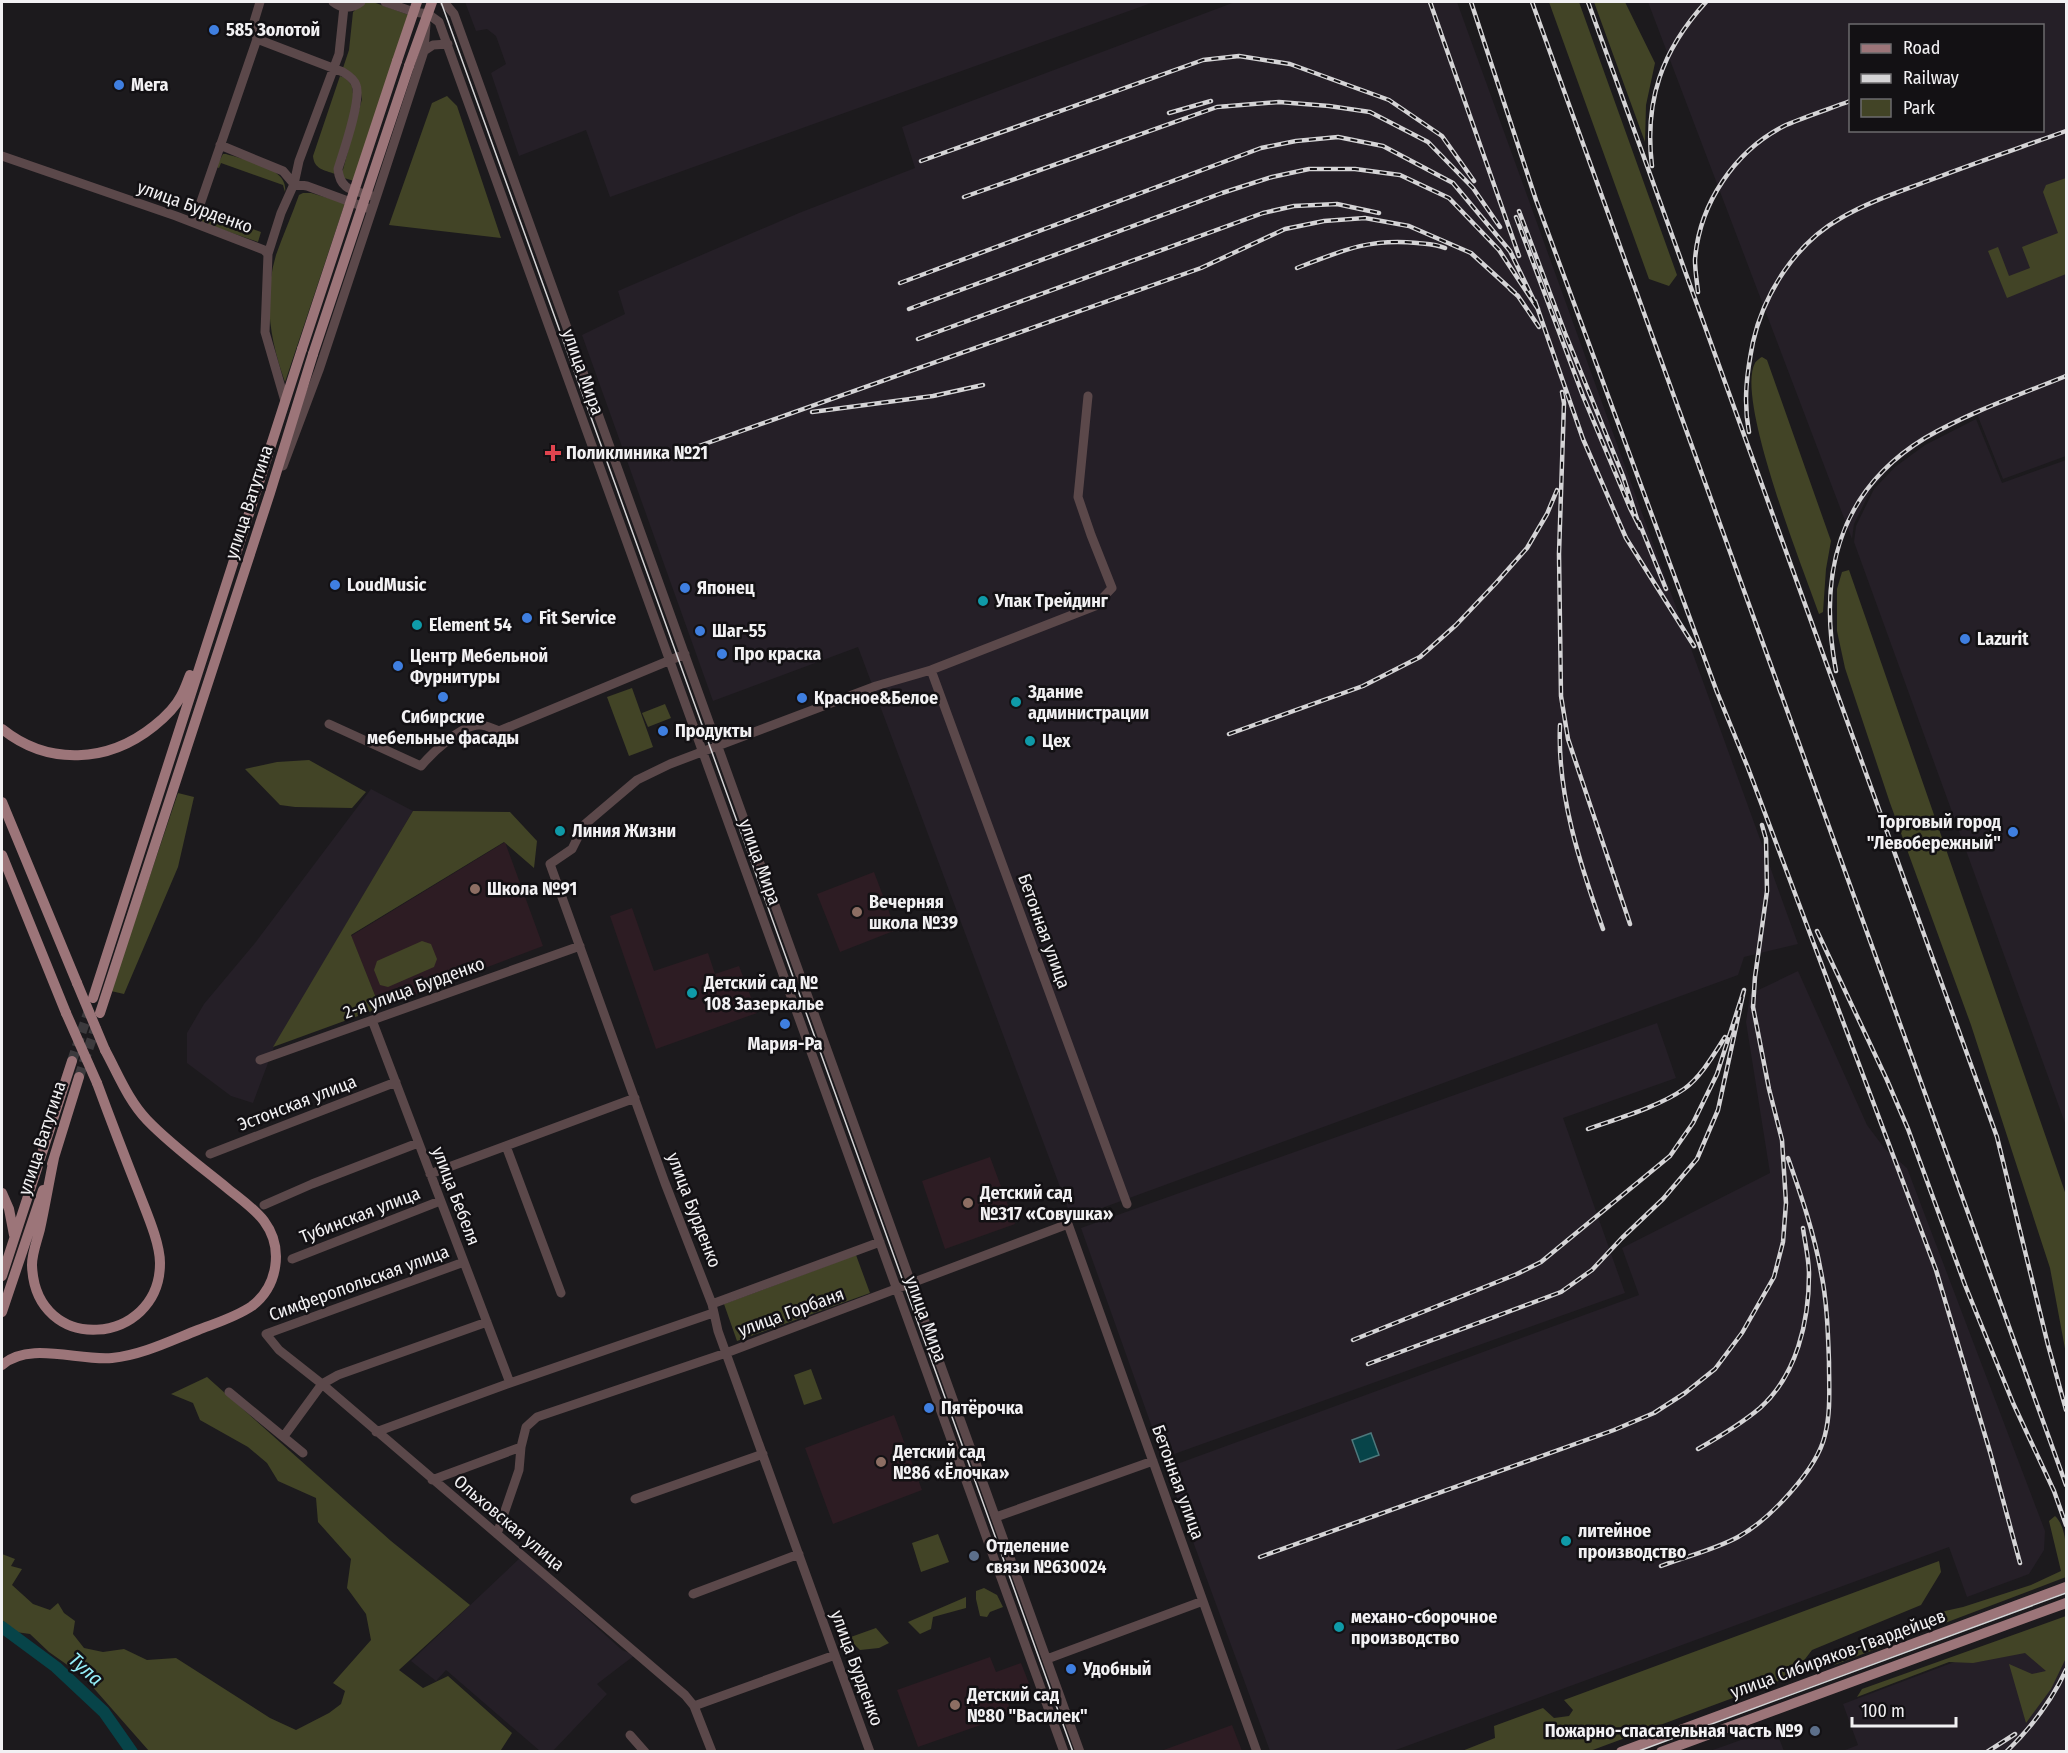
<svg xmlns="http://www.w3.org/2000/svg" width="2068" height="1753" font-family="'Fira Sans Condensed',sans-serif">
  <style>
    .built { fill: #251f27; fill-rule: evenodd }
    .education { fill: #2d1c23 }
    .green { fill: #424426 }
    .water { fill: #074449; stroke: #4e787c; stroke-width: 1.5 }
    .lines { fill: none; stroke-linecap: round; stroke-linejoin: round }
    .river { stroke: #074449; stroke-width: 12 }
    .major-tunnel { stroke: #3c3a3d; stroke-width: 10; stroke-dasharray: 10 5; stroke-linecap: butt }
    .minor { stroke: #5b484a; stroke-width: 9 }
    .major { stroke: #9c7579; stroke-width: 10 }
    .tram { stroke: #d5d4d6; stroke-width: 1.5 }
    .rail-casing { stroke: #d5d4d6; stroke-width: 4.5 }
    .rail { stroke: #131114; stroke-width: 2; stroke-dasharray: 7; stroke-linecap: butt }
    .major-bridge { stroke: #9c7579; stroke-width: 10 }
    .shop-dot { fill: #3f7fe0; stroke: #131114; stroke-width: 2 }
    .health-dot { fill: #e0444e; stroke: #131114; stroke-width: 2 }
    .culture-dot { fill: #0f9aa8; stroke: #131114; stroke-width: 2 }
    .education-dot { fill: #8d6e63; stroke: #131114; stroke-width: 2 }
    .service-dot { fill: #5c6f8a; stroke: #131114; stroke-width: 2 }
    .labels { text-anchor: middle; stroke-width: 5; stroke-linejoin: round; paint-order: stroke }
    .poi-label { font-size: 18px; font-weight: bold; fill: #f2f1f3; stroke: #131114; text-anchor: start }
    .street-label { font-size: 18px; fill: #f2f1f3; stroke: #131114 }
    .water-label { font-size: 20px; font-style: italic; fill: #95eff9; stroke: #131114 }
  </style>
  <rect width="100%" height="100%" fill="#1c1a1d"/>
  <path class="built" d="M 465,2 L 1154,2 L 610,197 L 586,130 L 519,156 L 491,73 L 506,64 L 496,36 L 487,29 L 476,31 Z
    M 1235,2 L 1457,2 L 1798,944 L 1744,957 L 1738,975 L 1072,1219 L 858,647 L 713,701 L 582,335 L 625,314 L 618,291 L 799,213 L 915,168 L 902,127 Z
    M 1648,2 L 2066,2 L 2066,456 L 2003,479 L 1977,414 L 1924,442 L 1895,463 L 1872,488 L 1854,524 L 1852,539 ZM 1850,26 L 2042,26 L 2042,130 L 1850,130 Z
    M 1976,419 L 2002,483 L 2066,460 L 2065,1123 L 1854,542 L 1856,526 L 1874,489 L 1895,467 L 1925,445 Z
    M 371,789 L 413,811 L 274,1047 L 253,1103 L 231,1096 L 187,1063 L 187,1033 L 204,1004 L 255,943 Z
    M 1798,971 L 1867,1125 L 1885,1149 L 1907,1168 L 2045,1531 L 2044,1550 L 2029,1574 L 1967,1597 L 1949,1547 L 1393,1751 L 1270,1751 L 1166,1468 L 1639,1295 L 1622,1248 L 1770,1173 L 1746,1022 L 1750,994 Z
    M 1657,1023 L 1676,1078 L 1563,1118 L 1625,1293 L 1163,1458 L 1081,1228 Z
    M 520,1558 L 622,1650 L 635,1655 L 597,1684 L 607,1694 L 552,1752 L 540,1751 L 446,1670 L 436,1681 L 411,1661 Z
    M 2066,1623 L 2066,1751 L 1840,1752 L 1858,1745 L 1843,1704 L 1949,1664 Z
    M 1775,1728 L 1784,1751 L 1710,1751 L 1755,1735 Z"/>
  <path class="education" d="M 505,842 L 543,946 L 380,1008 L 351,936 Z
    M 874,872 L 896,930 L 840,952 L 817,894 Z
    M 632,908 L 654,971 L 708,953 L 715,974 L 739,966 L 757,1013 L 656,1049 L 610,916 Z
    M 990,1157 L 1015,1224 L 945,1249 L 922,1181 Z
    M 894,1415 L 922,1490 L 833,1524 L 805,1448 Z
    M 990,1657 L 996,1672 L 1021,1663 L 1030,1686 L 1005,1695 L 1012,1714 L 918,1747 L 897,1690 Z
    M 1232,1725 L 1242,1751 L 1161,1751 Z"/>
  <path class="green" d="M 364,2 L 373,2 L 409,15 L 354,181 L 341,177 L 362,99 L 359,83 L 343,68 L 349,50 L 353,12 Z
    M 1549,2 L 1579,2 L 1677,275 L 1669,286 L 1649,279 Z
    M 1594,2 L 1625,2 L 1655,63 L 1646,105 L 1645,142 Z
    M 340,76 L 346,78 L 352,86 L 354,101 L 335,174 C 324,170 314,169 313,156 Z
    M 447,96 L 457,106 L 501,238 L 389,225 L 432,103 Z
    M 223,154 L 226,154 C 244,160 289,167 285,192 L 283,185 L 221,163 L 219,168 L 216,167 Z
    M 2066,178 L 2066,274 L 2007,298 L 1988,251 L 1998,247 L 2009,276 L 2030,268 L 2022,247 L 2058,233 L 2043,192 L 2046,185 Z
    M 303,193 L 311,193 L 345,203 L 285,382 C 270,340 263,299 276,255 C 283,235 292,215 299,195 Z
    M 203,206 L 206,207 L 205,211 L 261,232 L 258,242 L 203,223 L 199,217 Z
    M 1762,357 L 1767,360 L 1831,541 L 1826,569 L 1823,612 L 1819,614 C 1804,571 1735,399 1755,363 C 1755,362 1761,357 1762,357 Z
    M 1849,570 L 2066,1195 L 2066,1354 L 2050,1268 L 1971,1025 L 1890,803 L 1845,668 L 1837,631 L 1837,589 L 1842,572 Z
    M 632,688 L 653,747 L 629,756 L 607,697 Z
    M 665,704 L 671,718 L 648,727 L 642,713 Z
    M 309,760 L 366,792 L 352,808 L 295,807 L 280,805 L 245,769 L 277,762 Z
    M 178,793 L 194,797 L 178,867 L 124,994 L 111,991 Z
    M 413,811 L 510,812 L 537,841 L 534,868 L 504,842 L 351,935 L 380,1008 L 273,1047 Z
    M 422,941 L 431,944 L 437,959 L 434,967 L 388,987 L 380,985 L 374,970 L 377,961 Z
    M 856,1255 L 870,1293 L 737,1341 L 724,1304 Z
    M 811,1369 L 822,1399 L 804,1405 L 794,1375 Z
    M 207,1377 L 391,1541 L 470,1605 L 399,1670 L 423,1688 L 448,1676 L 512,1733 L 501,1750 L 488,1752 L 149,1751 L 83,1676 L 49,1652 L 30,1634 L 16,1632 L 2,1620 L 2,1554 L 15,1559 L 11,1566 L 22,1569 L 12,1585 L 33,1604 L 50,1610 L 58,1603 L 64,1613 L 75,1621 L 73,1634 L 84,1648 L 103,1652 L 124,1649 L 147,1660 L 176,1658 L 270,1718 L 296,1730 L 329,1713 L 341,1704 L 345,1691 L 333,1683 L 371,1640 L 366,1614 L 347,1588 L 351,1559 L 318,1522 L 316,1498 L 278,1481 L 267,1463 L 248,1447 L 200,1420 L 193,1403 L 171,1394 Z
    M 2055,1516 C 2068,1528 2067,1559 2066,1577 L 1834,1665 L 1851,1647 L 1924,1620 L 1936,1613 L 1963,1607 L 2031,1585 L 2061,1571 L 2049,1521 Z
    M 938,1534 L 949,1562 L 921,1572 L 912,1543 Z
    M 1939,1561 L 1941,1572 L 1921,1605 L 1812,1650 L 1792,1676 L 1590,1751 L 1462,1751 L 1495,1738 L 1494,1726 L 1543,1708 L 1554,1718 L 1569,1716 L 1573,1710 L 1564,1700 Z
    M 984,1588 L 997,1595 L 1003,1607 L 990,1612 L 987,1617 L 980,1616 L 976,1599 L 976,1591 Z
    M 966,1597 L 966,1608 L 933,1617 L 931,1629 L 920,1634 L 908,1622 Z
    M 2066,1616 L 2066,1658 L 2051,1689 L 2026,1723 L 2009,1664 L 2032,1674 L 2046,1671 L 2025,1653 L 1973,1663 L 1949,1662 L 1857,1697 L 1862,1689 Z
    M 876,1628 L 889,1643 L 879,1648 L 860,1650 L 848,1638 Z"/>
  <path class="water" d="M 1371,1433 L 1379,1455 L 1360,1462 L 1352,1440 Z"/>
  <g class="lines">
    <path class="river" d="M 2,1627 L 56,1667 L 104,1712 L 132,1752"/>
    <path class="major-tunnel" d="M 72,1061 L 90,1007
      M 79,1077 L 97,1023"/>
    <path class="minor" d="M 333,2 C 342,9 352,9 361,2
      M 385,2 L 414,12 L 428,14 L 439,22 L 1064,1752
      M 444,2 L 454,14 L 1080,1752
      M 257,39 L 343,72 C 348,75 354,79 356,85 C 362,99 343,153 338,169 C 340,191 354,190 372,196
      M 424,51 L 433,45 L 448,44
      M 220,145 L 283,171 L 294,184 L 307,186 L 367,208
      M 2,156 L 176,216 L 264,250 L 268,254
      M 194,222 L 257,39 L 253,25 L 260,2
      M 285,401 L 265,332 L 268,254 L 281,213 L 294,184 L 299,161 L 339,54 L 344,7
      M 283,466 L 319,370 L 378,192 L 424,51 L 426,24
      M 931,670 L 1127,1204
      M 329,724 L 421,766 C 432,753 462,724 480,725 C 486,725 493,729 499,731 L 685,654
      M 372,1020 L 510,1383
      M 260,1060 L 580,946
      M 506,1146 L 561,1293
      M 210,1154 L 396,1082
      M 430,1174 L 635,1098
      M 264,1205 L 312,1184 L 418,1143
      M 292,1259 L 440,1201
      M 464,1262 L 266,1334 L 279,1350 L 322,1384 L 685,1695 L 694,1706 L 712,1752
      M 712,1304 L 880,1242
      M 229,1392 L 303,1453
      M 376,1432 L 510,1383 L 713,1313
      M 284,1436 L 322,1384 L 338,1375 L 487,1322
      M 432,1480 L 521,1447
      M 635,1499 L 763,1454
      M 996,1517 L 1153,1461
      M 497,1534 L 519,1470 L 521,1447 L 526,1427 L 537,1417 L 726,1353 L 1068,1224 L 1257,1752
      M 693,1594 L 799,1554
      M 1047,1659 L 1203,1601
      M 694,1706 L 835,1655
      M 630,1735 L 645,1752
      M 870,1752 L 718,1331 L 712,1304 L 665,1183 L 550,864 L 572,849 L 584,825 L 637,780 L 670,764 L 876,686 L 931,670 L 1095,606 L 1112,588 L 1091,535 L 1078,497 L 1088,396"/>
    <path class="major" d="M 397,61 L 417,2
      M 409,66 L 432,2
      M 2,729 C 48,766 108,763 154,726 C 164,718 175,708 181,696 C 185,689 187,682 190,675
      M 2,802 L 77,983
      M 2,855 L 66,1013
      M 93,998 C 164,782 231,565 302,349
      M 100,1013 L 270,493 L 313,354
      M 54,1158 C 49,1182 45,1206 40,1229 C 37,1241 32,1253 32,1265 C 35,1357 160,1346 160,1263 C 160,1244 148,1216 141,1198 C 126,1160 111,1121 97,1083
      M 52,1164 L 79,1077
      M 2,1193 L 9,1209 L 14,1235
      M 2,1276 L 72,1061
      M 2,1312 L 43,1190
      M 2,1365 C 29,1341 78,1361 112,1358 C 142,1355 170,1341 198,1330 C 216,1323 236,1317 252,1306 C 278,1286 284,1248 264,1221 C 254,1208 239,1198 227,1188 C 200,1166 171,1145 147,1120 C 128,1100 118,1074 105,1050
      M 1621,1752 L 2066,1587
      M 1661,1752 L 2066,1603"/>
    <path class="tram" d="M 441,2 L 1073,1752
      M 1636,1752 L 2066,1593"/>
    <defs>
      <path id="rail" d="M 1430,2 L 1519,256
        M 1471,2 L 1536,200 L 1717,692 L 1748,768 L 1936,1270 L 1990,1452 L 2020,1563
        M 1532,2 L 2066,1485
        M 1588,2 L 1997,1137 L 2048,1345 L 2066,1410
        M 1169,113 L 1211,101
        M 921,161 L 1203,60 L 1239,56 L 1290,64 L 1389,100 L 1442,136 L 1474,181
        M 1652,166 C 1644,101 1662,50 1706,2
        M 964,197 L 1217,107 L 1279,102 L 1329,106 L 1370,112 L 1428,142 L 1473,188 L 1500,227
        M 1516,217 L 1583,396 L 1630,508 L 1640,528 L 1623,476 L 1565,333 L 1519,211
        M 1297,268 C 1341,251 1369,238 1417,243 C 1427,244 1436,244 1445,248
        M 900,283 L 1261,148 L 1296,141 L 1338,137 L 1383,146 L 1453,183 L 1510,251 L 1538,309 L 1499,250 L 1449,198 L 1400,175 L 1355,169 L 1309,169 L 1272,177 L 1222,193 L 909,309
        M 1510,289 L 1518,296 L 1539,327
        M 1698,292 C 1697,282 1695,271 1695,260 C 1699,204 1735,150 1786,125 C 1807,116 1829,109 1850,101
        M 1535,301 L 1583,439 L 1626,538 L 1694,646
        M 918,339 L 1263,213 L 1294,206 L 1337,204 L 1379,213
        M 1562,392 L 1564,403 L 1559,554 L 1561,696 L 1568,739 L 1630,924
        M 812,412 L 933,396 L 983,385
        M 1749,432 C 1743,401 1747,372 1753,342 C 1764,293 1796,243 1841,218 C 1870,201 1902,191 1933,179 C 1977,162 2022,147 2066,131
        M 699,446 L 1201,268 L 1285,229 L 1324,221 L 1365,218 L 1409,226 L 1471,253 L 1515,293
        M 1639,522 L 1666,589
        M 1836,671 C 1818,576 1838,491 1925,438 C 1970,412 2019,395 2066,376
        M 1560,725 C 1557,795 1580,864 1603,929
        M 1229,734 L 1363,686 L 1420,657 L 1456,625 L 1496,583 L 1527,548 L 1547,514 L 1557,490
        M 1817,931 L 1887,1080 L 1908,1129 L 1965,1285 L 2013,1403 L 2054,1491 L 2066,1525
        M 1588,1129 C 1619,1118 1658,1107 1684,1089 C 1701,1077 1714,1054 1725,1037
        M 1353,1340 L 1517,1274 L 1541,1262 L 1670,1156 L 1693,1123 L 1717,1074 L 1744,990 L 1718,1110 L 1697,1159 L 1663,1199 L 1622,1238 L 1592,1270 L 1561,1292 L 1368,1364
        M 1698,1449 C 1719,1437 1741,1424 1760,1408 C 1797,1375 1809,1321 1809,1274 C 1809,1259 1805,1243 1803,1228
        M 1260,1557 L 1614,1430 L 1654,1413 L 1685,1393 L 1715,1369 L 1742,1333 L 1774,1277 L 1783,1242 L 1786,1203 L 1782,1140 L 1769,1089 L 1753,1007 L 1755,977 L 1767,891 L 1766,839 L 1762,825
        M 1661,1566 C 1685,1557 1716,1549 1738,1537 C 1769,1520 1817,1470 1825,1435 C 1831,1412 1829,1386 1829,1362 C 1828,1333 1827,1301 1821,1272 C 1814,1233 1801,1195 1788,1158
        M 1987,1752 L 2015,1734
        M 2006,1752 C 2031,1728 2052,1700 2066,1670"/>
    </defs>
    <use href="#rail" class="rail-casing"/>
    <use href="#rail" class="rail"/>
    <path class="major-bridge" d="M 302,349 L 397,61
      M 313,354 L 409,66
      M 77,983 L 105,1050
      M 66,1013 L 97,1083"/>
  </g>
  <g class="shop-dot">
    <circle cx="214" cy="30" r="6"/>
    <circle cx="119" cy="85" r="6"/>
    <circle cx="335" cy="585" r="6"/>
    <circle cx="685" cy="588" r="6"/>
    <circle cx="527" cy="618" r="6"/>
    <circle cx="700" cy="631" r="6"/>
    <circle cx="1965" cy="639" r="6"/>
    <circle cx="722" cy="654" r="6"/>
    <circle cx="398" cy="666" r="6"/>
    <circle cx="443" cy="697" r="6"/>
    <circle cx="802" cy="698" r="6"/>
    <circle cx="663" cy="731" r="6"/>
    <circle cx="2013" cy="832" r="6"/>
    <circle cx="785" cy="1024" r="6"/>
    <circle cx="929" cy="1408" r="6"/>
    <circle cx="1071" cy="1669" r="6"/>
  </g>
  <path class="health-dot" d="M550 444h6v6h6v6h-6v6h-6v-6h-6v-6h6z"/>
  <g class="culture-dot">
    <circle cx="983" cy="601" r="6"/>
    <circle cx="417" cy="625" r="6"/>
    <circle cx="1016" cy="702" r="6"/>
    <circle cx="1030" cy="741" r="6"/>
    <circle cx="560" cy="831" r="6"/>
    <circle cx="692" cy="993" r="6"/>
    <circle cx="1566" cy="1541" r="6"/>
    <circle cx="1339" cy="1627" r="6"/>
  </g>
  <g class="education-dot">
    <circle cx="475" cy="889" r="6"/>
    <circle cx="857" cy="912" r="6"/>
    <circle cx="968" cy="1203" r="6"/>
    <circle cx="881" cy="1462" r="6"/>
    <circle cx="955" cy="1705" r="6"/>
  </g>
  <g class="service-dot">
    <circle cx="974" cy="1556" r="6"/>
    <circle cx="1815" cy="1731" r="6"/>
  </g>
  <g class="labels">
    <g class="poi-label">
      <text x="226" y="36">585 Золотой</text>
      <text x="131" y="91">Мега</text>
      <text x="566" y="459">Поликлиника №21</text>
      <text x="347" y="591">LoudMusic</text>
      <text x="697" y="594">Японец</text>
      <text x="995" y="607">Упак Трейдинг</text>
      <text x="539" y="624">Fit Service</text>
      <text x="429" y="631">Element 54</text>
      <text x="712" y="637">Шаг-55</text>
      <text x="1977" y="645">Lazurit</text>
      <text x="734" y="660">Про краска</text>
      <text x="410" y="662">Центр Мебельной<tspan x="410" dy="21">Фурнитуры</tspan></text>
      <text x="1028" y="698">Здание<tspan x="1028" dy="21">администрации</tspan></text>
      <text x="814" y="704">Красное&amp;Белое</text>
      <text x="443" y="723" text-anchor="middle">Сибирские<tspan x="443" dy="21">мебельные фасады</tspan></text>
      <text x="675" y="737">Продукты</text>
      <text x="1042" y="747">Цех</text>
      <text x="2001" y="828" text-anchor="end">Торговый город<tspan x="2001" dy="21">"Левобережный"</tspan></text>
      <text x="572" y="837">Линия Жизни</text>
      <text x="487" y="895">Школа №91</text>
      <text x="869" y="908">Вечерняя<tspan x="869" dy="21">школа №39</tspan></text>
      <text x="704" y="989">Детский сад №<tspan x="704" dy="21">108 Зазеркалье</tspan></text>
      <text x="785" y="1050" text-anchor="middle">Мария-Ра</text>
      <text x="980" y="1199">Детский сад<tspan x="980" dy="21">№317 «Совушка»</tspan></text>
      <text x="941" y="1414">Пятёрочка</text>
      <text x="893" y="1458">Детский сад<tspan x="893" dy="21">№86 «Ёлочка»</tspan></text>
      <text x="1578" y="1537">литейное<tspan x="1578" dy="21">производство</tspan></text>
      <text x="986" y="1552">Отделение<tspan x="986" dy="21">связи №630024</tspan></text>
      <text x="1351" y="1623">механо-сборочное<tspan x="1351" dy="21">производство</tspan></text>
      <text x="1083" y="1675">Удобный</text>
      <text x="967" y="1701">Детский сад<tspan x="967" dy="21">№80 "Василек"</tspan></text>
      <text x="1803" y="1737" text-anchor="end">Пожарно-спасательная часть №9</text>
    </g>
    <g class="street-label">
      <text transform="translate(195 207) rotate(20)" y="6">улица Бурденко</text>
      <text transform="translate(583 372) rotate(70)" y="6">улица Мира</text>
      <text transform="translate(249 502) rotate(-72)" y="6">улица Ватутина</text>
      <text transform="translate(760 862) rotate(70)" y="6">улица Мира</text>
      <text transform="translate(1044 931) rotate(70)" y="6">Бетонная улица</text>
      <text transform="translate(414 988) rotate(-20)" y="6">2-я улица Бурденко</text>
      <text transform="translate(297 1103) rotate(-21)" y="6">Эстонская улица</text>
      <text transform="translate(42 1138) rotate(-72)" y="6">улица Ватутина</text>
      <text transform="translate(456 1196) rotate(69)" y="6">улица Бебеля</text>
      <text transform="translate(694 1210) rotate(69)" y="6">улица Бурденко</text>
      <text transform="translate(360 1215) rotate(-21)" y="6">Тубинская улица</text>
      <text transform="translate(359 1283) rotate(-20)" y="6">Симферопольская улица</text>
      <text transform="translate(791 1312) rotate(-20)" y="6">улица Горбаня</text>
      <text transform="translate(926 1319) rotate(70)" y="6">улица Мира</text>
      <text transform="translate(1178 1482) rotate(70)" y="6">Бетонная улица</text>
      <text transform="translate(509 1523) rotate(40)" y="6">Ольховская улица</text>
      <text transform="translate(1838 1654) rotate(-20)" y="6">улица Сибиряков-Гвардейцев</text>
      <text transform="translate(857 1668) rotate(70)" y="6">улица Бурденко</text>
    </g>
    <g class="water-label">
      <text transform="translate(86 1669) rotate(42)" y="7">Тула</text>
    </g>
  </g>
  <rect width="2068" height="1753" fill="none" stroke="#f2f1f3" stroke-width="6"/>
  <rect x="1849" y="24" width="195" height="108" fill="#131114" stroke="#6c6b6d" stroke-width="1.5"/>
  <rect x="1861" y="44" width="30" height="9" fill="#9c7579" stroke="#6c6b6d" stroke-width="1.5"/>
  <text x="1903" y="54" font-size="18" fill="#f2f1f3">Road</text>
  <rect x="1861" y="74" width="30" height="9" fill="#d5d4d6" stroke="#6c6b6d" stroke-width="1.5"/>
  <text x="1903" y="84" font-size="18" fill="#f2f1f3">Railway</text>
  <rect x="1861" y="99" width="30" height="18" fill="#424426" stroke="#6c6b6d" stroke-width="1.5"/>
  <text x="1903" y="114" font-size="18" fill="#f2f1f3">Park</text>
  <path d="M1852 1717v9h104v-9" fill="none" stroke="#f2f1f3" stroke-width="3"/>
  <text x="1861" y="1717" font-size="18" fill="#f2f1f3" stroke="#131114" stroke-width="4.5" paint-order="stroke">100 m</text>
</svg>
